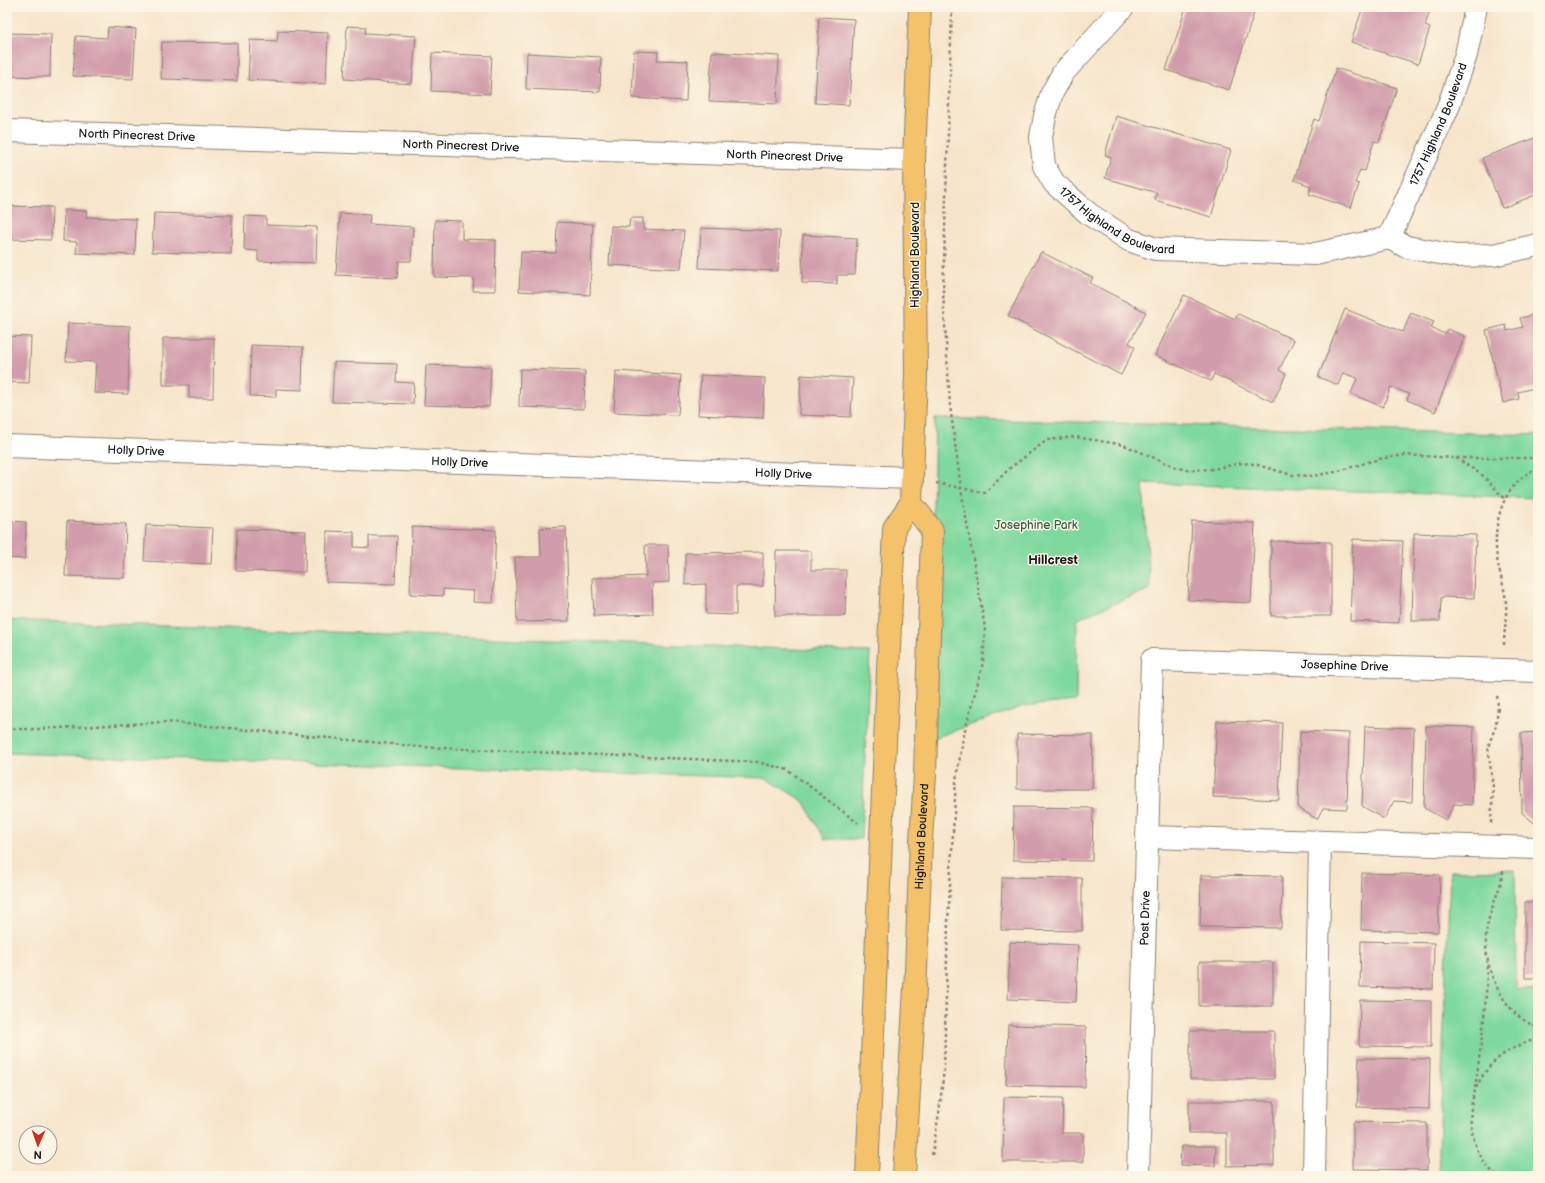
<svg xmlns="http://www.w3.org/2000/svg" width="1545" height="1183" font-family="'Balsamiq Sans',sans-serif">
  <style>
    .green { fill: #7fd99f; stroke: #4e7a5e }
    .building { fill: #d19cab }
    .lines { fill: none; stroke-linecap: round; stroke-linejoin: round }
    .minor-casing { stroke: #8a8074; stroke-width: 24 }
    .major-casing { stroke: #8a8074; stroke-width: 24 }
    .path { stroke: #8a8074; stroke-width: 2.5; stroke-dasharray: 3 3; stroke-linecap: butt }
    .minor { stroke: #fff; stroke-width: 22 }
    .major { stroke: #f3c26a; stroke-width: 22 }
    .labels { text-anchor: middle; stroke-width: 3; stroke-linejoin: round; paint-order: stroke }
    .street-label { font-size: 12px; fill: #1c1c1c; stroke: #fcf5e5 }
    .park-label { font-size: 12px; fill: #3f5e4a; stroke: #fcf5e5 }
    .neighbourhood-label { font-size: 13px; font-weight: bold; fill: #1c1c1c; stroke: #fcf5e5 }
  </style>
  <rect width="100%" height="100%" fill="#fcf5e5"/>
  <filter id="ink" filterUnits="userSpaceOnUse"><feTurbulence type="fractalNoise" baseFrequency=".025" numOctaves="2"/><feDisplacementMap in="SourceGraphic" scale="8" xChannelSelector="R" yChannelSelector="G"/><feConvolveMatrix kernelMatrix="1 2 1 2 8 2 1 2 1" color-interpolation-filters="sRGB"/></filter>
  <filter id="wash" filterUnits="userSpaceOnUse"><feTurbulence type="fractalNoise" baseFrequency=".012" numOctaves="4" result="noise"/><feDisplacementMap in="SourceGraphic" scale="16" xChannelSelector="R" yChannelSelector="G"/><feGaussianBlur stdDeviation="0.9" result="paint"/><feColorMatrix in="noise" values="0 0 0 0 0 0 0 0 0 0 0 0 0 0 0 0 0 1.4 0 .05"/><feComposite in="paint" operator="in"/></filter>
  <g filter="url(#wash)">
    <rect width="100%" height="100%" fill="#f7e5cb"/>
    <path class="green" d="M 935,418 L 1538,435 L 1538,498 L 1143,483 L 1150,589 L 1077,619 L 1076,701 L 1024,706 L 928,740 Z
      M 7,620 L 870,652 L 861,839 L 825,839 L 803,801 L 766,778 L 7,753 Z
      M 1515,870 L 1516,989 L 1538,990 L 1538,1176 L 1438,1176 L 1450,871 Z"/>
    <g id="blocks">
      <path class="building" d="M 1186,7 L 1256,7 L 1229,90 L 1166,70 Z
        M 1363,7 L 1431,7 L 1425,26 L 1430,28 L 1418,64 L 1351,42 Z
        M 819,17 L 854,19 L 849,105 L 815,103 Z
        M 347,26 L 366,27 L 365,33 L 416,36 L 412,84 L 344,79 Z
        M 108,27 L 136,29 L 133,79 L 73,76 L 76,36 L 107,38 Z
        M 278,31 L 328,33 L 326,84 L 248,80 L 250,40 L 277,41 Z
        M 7,33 L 51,34 L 50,77 L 7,76 Z
        M 162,42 L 237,43 L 237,81 L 161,79 Z
        M 634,51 L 658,52 L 657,60 L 688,61 L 686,101 L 632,98 Z
        M 712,52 L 779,56 L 777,104 L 709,101 Z
        M 432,53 L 492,56 L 490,94 L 431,91 Z
        M 527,53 L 601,57 L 600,92 L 526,89 Z
        M 1336,68 L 1397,88 L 1379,142 L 1374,141 L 1365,171 L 1360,170 L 1355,183 L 1359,184 L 1351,208 L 1309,194 L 1311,186 L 1294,180 L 1314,119 L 1319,121 Z
        M 1116,116 L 1231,150 L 1211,217 L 1155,200 L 1157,193 L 1105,178 L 1111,157 L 1105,155 Z
        M 1538,137 L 1538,194 L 1502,208 L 1482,158 Z
        M 7,206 L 52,207 L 51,240 L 7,239 Z
        M 64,210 L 87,211 L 86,217 L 136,219 L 135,255 L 76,253 L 77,242 L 63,241 Z
        M 154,213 L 232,215 L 231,254 L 152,252 Z
        M 340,213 L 370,215 L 369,224 L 413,227 L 411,261 L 399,261 L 397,278 L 336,275 Z
        M 245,216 L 266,217 L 266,225 L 317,227 L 316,263 L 258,261 L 258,251 L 244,250 Z
        M 630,218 L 643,218 L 643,229 L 684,231 L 681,269 L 609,265 L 611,226 L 629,227 Z
        M 435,220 L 462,221 L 462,239 L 496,240 L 495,291 L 473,291 L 474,278 L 434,277 Z
        M 557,222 L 593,224 L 590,295 L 519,291 L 521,252 L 556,253 Z
        M 701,228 L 780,231 L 778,271 L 699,268 Z
        M 803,235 L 857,238 L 855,275 L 837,275 L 837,284 L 802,283 Z
        M 1041,252 L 1093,278 L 1090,283 L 1146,312 L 1129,343 L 1135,347 L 1121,375 L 1008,316 Z
        M 1184,295 L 1235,319 L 1238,314 L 1294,340 L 1279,370 L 1286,374 L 1273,402 L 1214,374 L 1211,381 L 1155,355 Z
        M 1345,309 L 1403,332 L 1411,313 L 1434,322 L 1431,328 L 1445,334 L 1447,329 L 1465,336 L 1435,412 L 1407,400 L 1409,394 L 1391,387 L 1383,407 L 1351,394 L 1357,378 L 1343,373 L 1338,385 L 1318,377 Z
        M 1538,314 L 1538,387 L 1518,392 L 1519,399 L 1503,403 L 1486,330 L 1506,325 L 1507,331 L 1523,327 L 1520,318 Z
        M 68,323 L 130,326 L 128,394 L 94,393 L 96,362 L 66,361 Z
        M 7,336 L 31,337 L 29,383 L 7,382 Z
        M 163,338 L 214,338 L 213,398 L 189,398 L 189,385 L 163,385 Z
        M 251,345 L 303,347 L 302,390 L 276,389 L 276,397 L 250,396 Z
        M 334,362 L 397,364 L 396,382 L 414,383 L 413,404 L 332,402 Z
        M 426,365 L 491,367 L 489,407 L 424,405 Z
        M 520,369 L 585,371 L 584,409 L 519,407 Z
        M 616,371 L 681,375 L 678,415 L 614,412 Z
        M 701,375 L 765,378 L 763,418 L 698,415 Z
        M 801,375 L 853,378 L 851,417 L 799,415 Z
        M 7,521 L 26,522 L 25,559 L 7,558 Z
        M 67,521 L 126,524 L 124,578 L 65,576 Z
        M 1192,521 L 1255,523 L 1251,603 L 1188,600 Z
        M 146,525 L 213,528 L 211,564 L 144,561 Z
        M 412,527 L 496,530 L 493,603 L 473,602 L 474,591 L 443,589 L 443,596 L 410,594 Z
        M 566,527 L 569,621 L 517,622 L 515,557 L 541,557 L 540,528 Z
        M 237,529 L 306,531 L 305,572 L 236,571 Z
        M 327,531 L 354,532 L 354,547 L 369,548 L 369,536 L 397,536 L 395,584 L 326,582 Z
        M 1414,533 L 1476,535 L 1474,598 L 1441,597 L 1440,621 L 1412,621 Z
        M 1353,539 L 1403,541 L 1399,623 L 1350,621 Z
        M 1271,541 L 1331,542 L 1331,616 L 1271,616 Z
        M 645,545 L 668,545 L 669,582 L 652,583 L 653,614 L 594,616 L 592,578 L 646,576 Z
        M 776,551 L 811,551 L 811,570 L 846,570 L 845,616 L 775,616 Z
        M 763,552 L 763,586 L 736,586 L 736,615 L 706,614 L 706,584 L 685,585 L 685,553 Z
        M 1217,721 L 1282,723 L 1279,800 L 1213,797 Z
        M 1365,726 L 1414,728 L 1412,802 L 1394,801 L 1384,819 L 1362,806 Z
        M 1426,726 L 1474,727 L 1472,805 L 1454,804 L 1446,820 L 1424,808 Z
        M 1300,731 L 1349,733 L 1347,809 L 1323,808 L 1317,819 L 1298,808 Z
        M 1538,732 L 1538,826 L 1522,813 L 1521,733 Z
        M 1017,734 L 1093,735 L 1092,789 L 1017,789 Z
        M 1014,807 L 1093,808 L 1092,861 L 1013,860 Z
        M 1362,873 L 1440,875 L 1438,932 L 1361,930 Z
        M 1201,875 L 1282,876 L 1281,928 L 1200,927 Z
        M 1002,877 L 1082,878 L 1082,931 L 1001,930 Z
        M 1525,902 L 1538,902 L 1538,978 L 1525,978 Z
        M 1361,941 L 1434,943 L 1433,989 L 1360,987 Z
        M 1010,942 L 1078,945 L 1076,1002 L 1008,999 Z
        M 1199,962 L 1273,962 L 1273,1006 L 1199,1006 Z
        M 1360,1000 L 1431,1001 L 1431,1047 L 1359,1046 Z
        M 1008,1025 L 1086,1027 L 1085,1087 L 1006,1085 Z
        M 1190,1031 L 1274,1031 L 1274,1079 L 1190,1079 Z
        M 1359,1058 L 1430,1059 L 1429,1109 L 1357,1107 Z
        M 1004,1097 L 1063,1098 L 1062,1133 L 1083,1133 L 1083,1162 L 1003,1162 Z
        M 1189,1101 L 1274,1101 L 1274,1165 L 1227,1166 L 1227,1133 L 1189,1133 Z
        M 1353,1122 L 1427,1123 L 1427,1170 L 1353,1169 Z
        M 1181,1146 L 1216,1146 L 1215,1166 L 1180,1165 Z"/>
    </g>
  </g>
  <g filter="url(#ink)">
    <use href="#blocks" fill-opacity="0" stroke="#8a8074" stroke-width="1"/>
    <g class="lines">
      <defs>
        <g id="minor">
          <path id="s1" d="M 1123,7 L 1063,73 L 1052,93 L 1045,116 L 1041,137 L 1044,166 L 1054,183 L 1089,214 L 1129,240 L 1156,249 L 1315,254 L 1389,238 L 1407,247 L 1456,256 L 1493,255 L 1538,245"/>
          <path id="s2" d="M 7,131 L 914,160"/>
          <path id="s3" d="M 1389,238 L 1447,110 L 1466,55 L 1476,7"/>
          <path id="s4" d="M 7,446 L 912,478"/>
          <path d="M 1147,837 L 1538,848"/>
          <path id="s5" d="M 1138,1176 L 1152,660 L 1538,671"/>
          <path d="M 1314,1176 L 1320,842"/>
        </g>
        <g id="major">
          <path d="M 867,1176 C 877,960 886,744 894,528 L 911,503 L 916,375 L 914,160 L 920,7"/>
          <path id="s6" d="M 904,1176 L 916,971 L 921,841 L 925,775 L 932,530 L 911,503"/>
        </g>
      </defs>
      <use href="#minor" class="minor-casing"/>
      <use href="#major" class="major-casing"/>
      <path class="path" d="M 1456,458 L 1482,475 L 1504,498
        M 936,483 L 985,493 L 1010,468 L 1047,440 L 1076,437 L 1124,445 L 1178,468 L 1192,470 L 1214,469 L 1240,463 L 1254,464 L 1292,475 L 1313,476 L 1335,472 L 1379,459 L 1404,455 L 1455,458 L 1538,458
        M 1504,645 C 1504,631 1507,617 1506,603 C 1505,588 1499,573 1497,558 C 1492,522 1503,483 1538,468
        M 7,729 L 39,729 L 167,722 L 422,747 L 757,762 L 788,770 L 858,823
        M 1491,823 L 1493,788 L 1488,747 L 1496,725 L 1498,707 L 1497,694
        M 1503,871 C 1501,889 1492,904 1488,922 C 1481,954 1492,989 1515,1013 C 1521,1019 1530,1024 1538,1028
        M 1475,1088 C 1481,1046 1487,1005 1487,962
        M 932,1155 L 939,1113 L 944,1069 L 948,921 L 956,780 L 964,734 L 983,663 L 985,628 L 961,489 L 950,405 L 943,293 L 952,7
        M 1496,1176 C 1492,1171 1487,1167 1484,1162 C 1452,1109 1480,1052 1538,1039"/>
      <use href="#minor" class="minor"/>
      <use href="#major" class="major"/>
    </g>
  </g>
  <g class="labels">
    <g class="street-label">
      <text dy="4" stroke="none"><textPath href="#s3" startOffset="124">1757 Highland Boulevard</textPath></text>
      <text dy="4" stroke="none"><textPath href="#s2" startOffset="130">North Pinecrest Drive</textPath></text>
      <text dy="4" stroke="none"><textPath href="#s2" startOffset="454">North Pinecrest Drive</textPath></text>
      <text dy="4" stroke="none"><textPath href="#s2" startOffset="778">North Pinecrest Drive</textPath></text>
      <text dy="4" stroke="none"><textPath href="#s1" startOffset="282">1757 Highland Boulevard</textPath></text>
      <text transform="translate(915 255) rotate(-90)" y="4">Highland Boulevard</text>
      <text dy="4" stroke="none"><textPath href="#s4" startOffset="129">Holly Drive</textPath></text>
      <text dy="4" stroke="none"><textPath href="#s4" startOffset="453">Holly Drive</textPath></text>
      <text dy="4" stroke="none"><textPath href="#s4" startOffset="777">Holly Drive</textPath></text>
      <text dy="4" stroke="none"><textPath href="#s5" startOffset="709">Josephine Drive</textPath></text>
      <text dy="4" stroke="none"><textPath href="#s6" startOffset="340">Highland Boulevard</textPath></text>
      <text dy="4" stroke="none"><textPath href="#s5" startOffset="258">Post Drive</textPath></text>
    </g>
    <g class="park-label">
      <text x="1036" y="529">Josephine Park</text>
    </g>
    <g class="neighbourhood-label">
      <text x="1053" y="564">Hillcrest</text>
    </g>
  </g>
  <rect width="1545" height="1183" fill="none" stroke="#fcf5e5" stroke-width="24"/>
  <g transform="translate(38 1145) rotate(182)"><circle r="19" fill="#fcf5e5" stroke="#a29e95"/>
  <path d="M0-3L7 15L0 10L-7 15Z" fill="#c8321e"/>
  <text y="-6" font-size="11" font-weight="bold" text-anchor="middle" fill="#1c1c1c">N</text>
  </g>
</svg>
